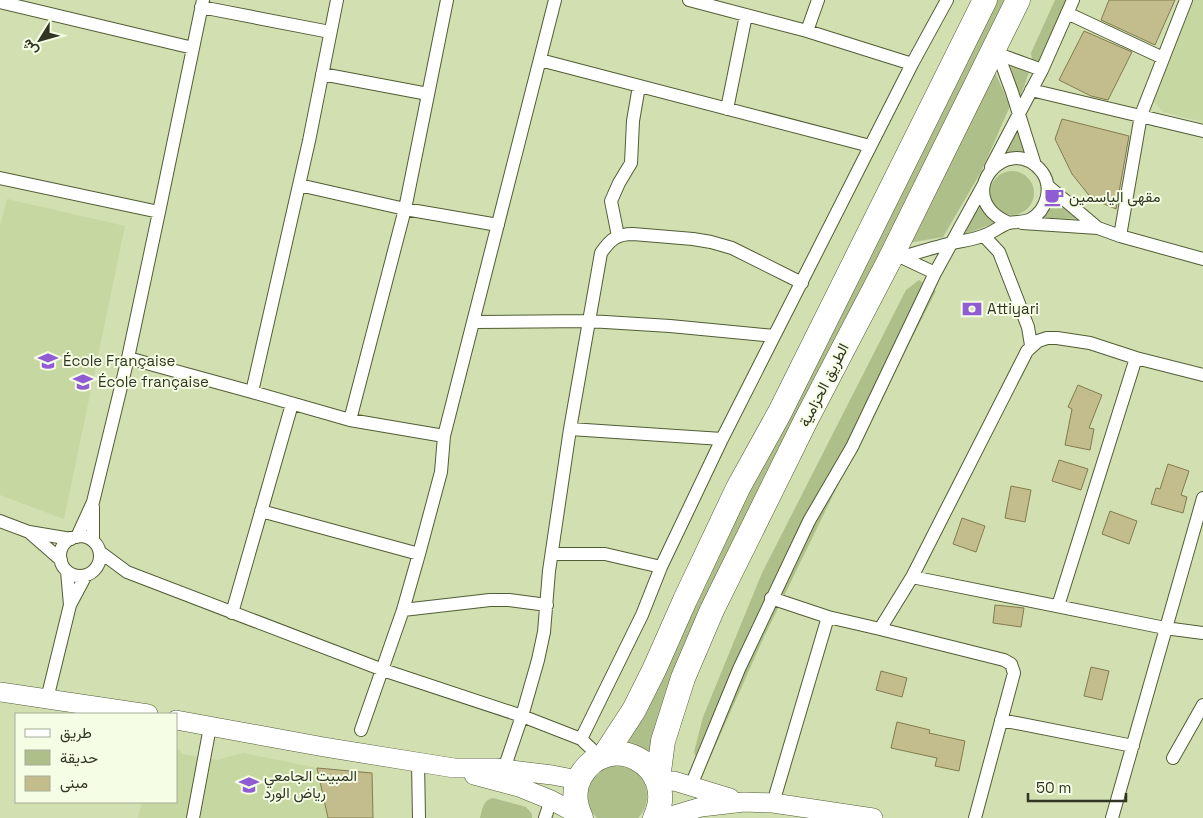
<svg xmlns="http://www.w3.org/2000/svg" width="1203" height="818" font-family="'Space Grotesk',Vazirmatn,sans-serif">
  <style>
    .built { fill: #c6d7a1 }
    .green { fill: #afbf8a }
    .building { fill: #c3bd8e; stroke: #827c4f }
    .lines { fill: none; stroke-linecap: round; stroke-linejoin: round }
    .street-casing { stroke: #515d34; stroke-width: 14 }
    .secondary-casing { stroke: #515d34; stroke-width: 20 }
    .highway-casing { stroke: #515d34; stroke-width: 25 }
    .street { stroke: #fff; stroke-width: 12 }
    .secondary { stroke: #fff; stroke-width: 19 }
    .highway { stroke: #fff; stroke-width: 24 }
    .labels { text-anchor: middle; stroke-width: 4; stroke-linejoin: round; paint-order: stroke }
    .poi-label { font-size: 15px; fill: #313624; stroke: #f5fde5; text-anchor: start }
    .street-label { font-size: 15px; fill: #313624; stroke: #f5fde5 }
  </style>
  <rect width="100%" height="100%" fill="#d1dfb1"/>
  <path class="built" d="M 1194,0 L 1203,0 L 1203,122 L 1163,112 L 1154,102 L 1154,94 Z
    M 7,199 L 125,226 L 64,519 L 0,495 L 0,226 Z
    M 176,749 L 178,749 L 182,754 L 217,760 L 243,753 L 317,768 L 328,818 L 138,818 L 142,802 L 176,802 Z"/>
  <path class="green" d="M 996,0 L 1009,0 L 653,753 L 622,743 Z
    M 1055,0 L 1078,0 L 1043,72 L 1033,68 L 1031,53 Z
    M 1009,61 L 1030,69 L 1020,98 Z
    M 994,70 L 1010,106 L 982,170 L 943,237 L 908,243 Z
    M 1023,114 L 1032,156 L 1019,151 L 1003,154 Z
    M990 193a22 22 0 1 1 44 0a22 22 0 1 1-44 0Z
    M 1048,197 L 1085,219 L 1036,218 Z
    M 982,201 L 1002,220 L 961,236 Z
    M 919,280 L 936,291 L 854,452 L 763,639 L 702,776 L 694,752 L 703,717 L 762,573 L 906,290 Z
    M 611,766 C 620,766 628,767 635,772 C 650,783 651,805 638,818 L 597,818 C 577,798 588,776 611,766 Z
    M 493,798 L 526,807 L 532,814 L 532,818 L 480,818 C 482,810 483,800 493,798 Z"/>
  <path class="building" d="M 1109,0 L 1175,0 L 1155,45 L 1101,20 Z
    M 1084,31 L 1132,52 L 1108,100 L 1091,96 L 1059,80 Z
    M 1062,119 L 1129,136 L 1116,209 L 1092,199 L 1072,174 L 1055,139 Z
    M 1078,385 L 1102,395 L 1089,428 L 1094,429 L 1090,450 L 1065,445 L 1072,409 L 1068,407 Z
    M 1059,460 L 1088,469 L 1081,490 L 1052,481 Z
    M 1168,464 L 1189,471 L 1181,495 L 1187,497 L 1183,513 L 1151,504 L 1156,488 L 1160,489 Z
    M 1011,486 L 1031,490 L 1025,522 L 1005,518 Z
    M 1110,511 L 1137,521 L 1129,544 L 1102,534 Z
    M 962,518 L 985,526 L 976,552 L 953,544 Z
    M 995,605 L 1024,608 L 1021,627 L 993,623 Z
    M 1091,667 L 1109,671 L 1102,700 L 1084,696 Z
    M 881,671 L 907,678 L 902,697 L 876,690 Z
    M 897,722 L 930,730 L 929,733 L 965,741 L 959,771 L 935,766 L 937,758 L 891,748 Z
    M 317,768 L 372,773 L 373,818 L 328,818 Z"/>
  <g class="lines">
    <defs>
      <path id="street" d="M 689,0 L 807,31 L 912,64
        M 0,2 L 193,48
        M 201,7 L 330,32
        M 1067,13 L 1163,58
        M 807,31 L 818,0
        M 995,46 L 1012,92 L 1035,165
        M 998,54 L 1042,70
        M 540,60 L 870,146
        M 322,74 L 428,94
        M 1031,90 L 1203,131
        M 727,109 L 746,15
        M 991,167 L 1042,70 L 1073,0
        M 0,178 L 159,212 L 203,0
        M 299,185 L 405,209 L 498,225
        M 1048,186 L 1098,228
        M 159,212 L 128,358 L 252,392 L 309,141 L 337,0
        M 1022,223 L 1098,228 L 1120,236 L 1203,259
        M 618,236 L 611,201 L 619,183 L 631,163 L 633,121 L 639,86
        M 984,236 L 999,252 L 1028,327 L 1031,345
        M 1120,236 L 1141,115 L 1186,0
        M 901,257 L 935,273
        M 889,261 C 909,255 928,249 948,244 C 960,241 974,240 985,235 C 994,232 1001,225 1009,223 C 1016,221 1024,223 1031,219 C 1047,210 1053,187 1042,172 C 1008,129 949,197 1009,223
        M 474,322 L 589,321 L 670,326 L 774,336
        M 252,392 L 350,420 L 405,209 L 447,0
        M 350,420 L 444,436 L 555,0
        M 570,429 L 722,439
        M 261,511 L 419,554
        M 0,521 L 29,532 L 71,539
        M 29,532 L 61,560
        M60 556a20 20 0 1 1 40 0a20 20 0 1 1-40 0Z
        M 77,537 L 93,502 L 128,358
        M 93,541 L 93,507
        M 100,552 L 127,572 L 383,670 L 522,716 L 581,739 L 601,758
        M 552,554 L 605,554 L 661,567
        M 67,571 L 70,605
        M 912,577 L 1165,628 L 1203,633
        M 771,598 L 828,617 L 880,629 L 912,577 L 1027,351 L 1038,341 L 1047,338 L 1057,338 L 1090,343 L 1136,358 L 1203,375
        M 1058,606 L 1136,358
        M 403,610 L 490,600 L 509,600 L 547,605
        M 232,613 L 292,404
        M 880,629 L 1004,660 L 1011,664 L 1014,673 L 975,818
        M 47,699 L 70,605 L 86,575
        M 1001,720 L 1133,746
        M 361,730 L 403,610 L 419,554 L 441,472 L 444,436
        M 581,739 L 642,615 L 661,567 L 722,439 L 912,64 L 947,0
        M 1173,758 L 1203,705
        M 418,762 L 419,818
        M 504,769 L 522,716 L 538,660 L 544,632 L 549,571 L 570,429 L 601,253 C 610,240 616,234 633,234 L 693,239 L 711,242 L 732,248 L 802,283
        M 690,788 L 739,669 L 809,521 L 852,447 L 935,273 L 984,184
        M 773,803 L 828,617
        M 193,818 L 210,727
        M 545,818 L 551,800
        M 1112,818 C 1143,712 1172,605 1203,498"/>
      <path id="secondary" d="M 0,692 L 148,714
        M 176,720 L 324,747 L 454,768 L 495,768 L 552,775 L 578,780
        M 474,775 L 519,787 L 551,800 L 579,815
        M 659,782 L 674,781 L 730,798
        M 664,818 L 701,807 L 744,802 L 773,803 L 873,818"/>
      <path id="highway" d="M 604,756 L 634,710 L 654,670 L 685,600 L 738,488 L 780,412 L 985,0
        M 658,779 L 663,741 L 683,678 L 712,610 L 806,420 L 889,261 L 1018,0
        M 581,818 C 575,805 573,790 580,777 C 608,727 680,765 655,818"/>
    </defs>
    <use href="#street" class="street-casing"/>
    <use href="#secondary" class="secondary-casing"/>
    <use href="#highway" class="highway-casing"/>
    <use href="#street" class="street"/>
    <use href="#secondary" class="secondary"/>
    <use href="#highway" class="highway"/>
  </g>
  <defs>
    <symbol id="cafe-bare" viewBox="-9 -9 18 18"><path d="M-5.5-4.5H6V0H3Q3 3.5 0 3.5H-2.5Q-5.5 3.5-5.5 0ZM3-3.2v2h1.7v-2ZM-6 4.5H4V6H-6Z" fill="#915bd4" stroke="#f5fde5" stroke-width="2.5" paint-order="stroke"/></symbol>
    <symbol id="bank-bare" viewBox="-9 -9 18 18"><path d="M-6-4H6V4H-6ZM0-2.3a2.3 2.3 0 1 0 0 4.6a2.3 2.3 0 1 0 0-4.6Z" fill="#915bd4" stroke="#f5fde5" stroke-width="2.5" paint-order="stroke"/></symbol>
    <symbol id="school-bare" viewBox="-9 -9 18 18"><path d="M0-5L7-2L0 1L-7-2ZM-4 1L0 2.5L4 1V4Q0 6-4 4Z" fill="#915bd4" stroke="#f5fde5" stroke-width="2.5" paint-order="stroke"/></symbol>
    <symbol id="university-bare" viewBox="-9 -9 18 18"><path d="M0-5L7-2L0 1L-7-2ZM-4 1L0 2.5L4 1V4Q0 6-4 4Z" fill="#915bd4" stroke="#f5fde5" stroke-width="2.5" paint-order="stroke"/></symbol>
  </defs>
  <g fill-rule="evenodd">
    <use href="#cafe-bare" x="1040" y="183" width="28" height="28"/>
    <use href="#bank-bare" x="958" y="295" width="28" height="28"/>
    <use href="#school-bare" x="34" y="347" width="28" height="28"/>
    <use href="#school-bare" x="69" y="368" width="28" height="28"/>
    <use href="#university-bare" x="235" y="771" width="28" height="28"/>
  </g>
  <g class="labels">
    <g class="poi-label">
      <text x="1069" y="202">مقهى الياسمين</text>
      <text x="987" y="314">Attiyari</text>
      <text x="63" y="366">École Française</text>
      <text x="98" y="387">École française</text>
      <text x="264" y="781">المبيت الجامعي<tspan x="264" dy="17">رياض الورد</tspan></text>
    </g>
    <g class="street-label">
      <text transform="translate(824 385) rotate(-63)" y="5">الطريق الحزامية</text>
    </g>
  </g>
  <rect x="15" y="713" width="162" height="90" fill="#f5fde5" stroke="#a7ad98"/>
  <rect x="25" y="729" width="25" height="8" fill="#ffffff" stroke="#a7ad98"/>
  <text x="60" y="738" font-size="15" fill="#313624">طريق</text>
  <rect x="25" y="750" width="25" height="15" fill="#afbf8a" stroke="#a7ad98"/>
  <text x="60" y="763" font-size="15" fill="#313624">حديقة</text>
  <rect x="25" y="776" width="25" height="15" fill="#c3bd8e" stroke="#a7ad98"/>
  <text x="60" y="788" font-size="15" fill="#313624">مبنى</text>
  <g transform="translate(40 40) rotate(233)" stroke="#f5fde5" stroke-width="4" paint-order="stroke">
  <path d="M0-4L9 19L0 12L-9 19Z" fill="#313624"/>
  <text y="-8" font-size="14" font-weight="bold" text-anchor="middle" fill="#313624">ش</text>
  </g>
  <path d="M1028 793v8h98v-8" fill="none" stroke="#313624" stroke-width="2.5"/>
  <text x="1036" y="793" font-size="15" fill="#313624" stroke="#f5fde5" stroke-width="4" paint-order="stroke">50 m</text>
</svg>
